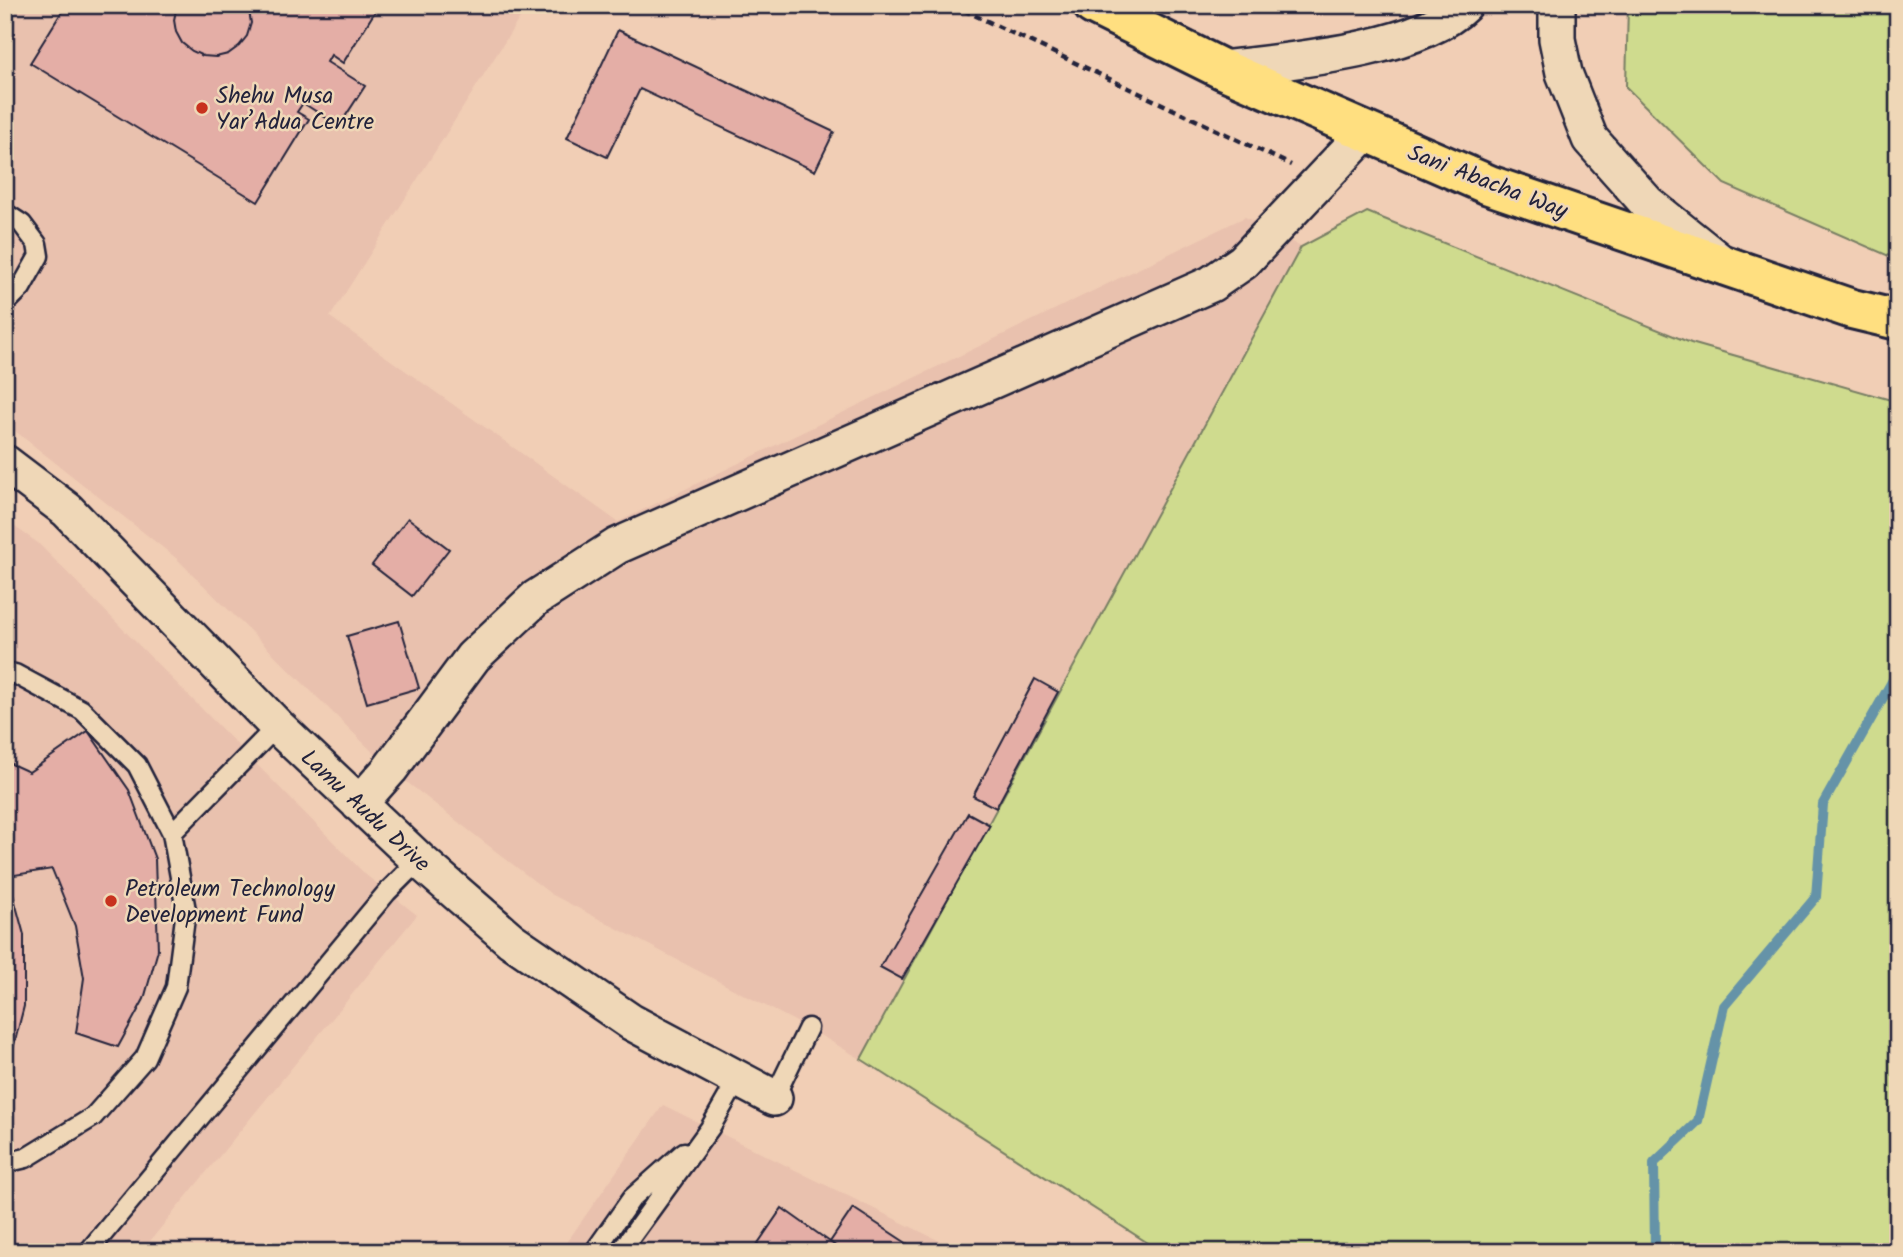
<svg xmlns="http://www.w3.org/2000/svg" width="1903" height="1257" font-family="Kalam,sans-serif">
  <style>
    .built { fill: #e9c1ae }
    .green { fill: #cfdb8e; stroke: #787e64; stroke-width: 2 }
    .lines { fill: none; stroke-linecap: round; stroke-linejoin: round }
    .stream { stroke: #6593a8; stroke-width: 10 }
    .building { fill: #e4aea6; stroke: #22223b; stroke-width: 2 }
    .lane-casing { stroke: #22223b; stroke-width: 23 }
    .street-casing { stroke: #22223b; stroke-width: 40 }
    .highway-casing { stroke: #22223b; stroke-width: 44 }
    .path { stroke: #22223b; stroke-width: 4.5; stroke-dasharray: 7 5; stroke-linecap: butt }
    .lane { stroke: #efd7b7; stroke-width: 18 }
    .street { stroke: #efd7b7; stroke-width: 35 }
    .highway { stroke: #ffdf80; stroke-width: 38 }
    .poi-dot { fill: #c8321e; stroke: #efd7b7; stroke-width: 2.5 }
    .labels { text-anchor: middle; stroke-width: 5; stroke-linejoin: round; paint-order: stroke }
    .poi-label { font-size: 23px; fill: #22223b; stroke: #efd7b7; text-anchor: start }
    .street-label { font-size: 23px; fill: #22223b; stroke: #efd7b7 }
  </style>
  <rect width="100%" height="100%" fill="#f1ceb5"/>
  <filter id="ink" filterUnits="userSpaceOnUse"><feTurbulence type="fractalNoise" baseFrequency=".0143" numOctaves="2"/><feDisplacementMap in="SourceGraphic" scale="14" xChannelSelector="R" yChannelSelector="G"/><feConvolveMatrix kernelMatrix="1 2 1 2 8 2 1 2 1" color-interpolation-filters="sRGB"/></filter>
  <g filter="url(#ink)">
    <path class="built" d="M 5,5 L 528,5 L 330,317 L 618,522 L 1245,217 L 1301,247 L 861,1059 L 808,1028 L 551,894 L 390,769 L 176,558 L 5,423 Z
      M 5,520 L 38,543 L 366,875 L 417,915 L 141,1252 L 5,1252 Z
      M 663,1105 L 962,1252 L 560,1252 Z"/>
    <path class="green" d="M 1628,5 L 1898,5 L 1898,260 L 1724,184 L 1626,87 Z
      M 1367,212 L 1691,343 L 1898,402 L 1898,1252 L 1162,1252 L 861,1059 L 1301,247 Z"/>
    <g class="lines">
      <path class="stream" d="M 1655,1252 L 1654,1163 L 1698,1121 L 1724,1006 L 1816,897 L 1823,804 L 1898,671"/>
    </g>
    <path class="building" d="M 66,5 L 379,5 L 343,63 L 331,55 L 327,62 L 365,86 L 339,126 L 303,103 L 297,112 L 309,119 L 258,202 L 30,63 Z
      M 177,5 L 248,5 L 251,23 L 247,36 L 239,46 L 228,54 L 216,57 L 203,56 L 192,51 L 182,43 L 176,32 L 174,20 Z
      M 618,30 L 834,132 L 815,171 L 640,89 L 607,157 L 567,138 Z
      M 408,518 L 449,549 L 412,596 L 372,565 Z
      M 399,621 L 419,688 L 367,703 L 347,636 Z
      M 1035,679 L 1058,692 L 996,808 L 973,796 Z
      M 88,731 L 129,790 L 155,859 L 158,950 L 144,999 L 118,1047 L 76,1033 L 84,978 L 75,926 L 52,869 L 8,876 L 24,935 L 24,1006 L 12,1053 L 5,1068 L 5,761 L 29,772 Z
      M 968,813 L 990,825 L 902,979 L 880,967 Z
      M 782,1208 L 830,1242 L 844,1252 L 752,1252 Z
      M 853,1208 L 920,1252 L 844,1252 L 830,1242 Z"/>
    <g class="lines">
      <defs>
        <path id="lane" d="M 5,213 L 22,224 L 37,244 L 39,256 L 21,288 L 5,304
          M 5,672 L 15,674 L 82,710 L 137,765 L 172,833 L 186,910 L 176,987 L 145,1058 L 93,1117 L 26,1158 L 5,1163
          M 172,833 L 277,726
          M 774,1098 L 808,1028
          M 88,1252 L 387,892 L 419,860
          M 594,1252 L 632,1198 L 684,1152
          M 620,1252 L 710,1128 L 738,1079"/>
        <path id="street" d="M 1557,5 L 1557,39 L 1564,73 L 1590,139 L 1647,203 L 1719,261
          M 1222,69 C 1287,61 1418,51 1464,5
          M 5,463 L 67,510 L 277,726 L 419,860 L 511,940 L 631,1022 L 774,1098
          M 359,804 L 390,769 L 473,657 L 536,598 L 617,546 L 1211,284 L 1243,262 L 1366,132"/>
        <path id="highway" d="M 1093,5 L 1222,69 L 1489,185 L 1852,309 L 1898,320"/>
      </defs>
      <use href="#lane" class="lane-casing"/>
      <use href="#street" class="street-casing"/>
      <use href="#highway" class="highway-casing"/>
      <path class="path" d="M 953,5 L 1291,165"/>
      <use href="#lane" class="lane"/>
      <use href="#street" class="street"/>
      <use href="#highway" class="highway"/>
    </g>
  </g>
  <g class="poi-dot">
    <circle cx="202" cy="108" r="7"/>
    <circle cx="111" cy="901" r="7"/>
  </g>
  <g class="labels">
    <g class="poi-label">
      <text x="216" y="103">Shehu Musa<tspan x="216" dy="26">Yar’Adua Centre</tspan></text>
      <text x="125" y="896">Petroleum Technology<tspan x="125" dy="26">Development Fund</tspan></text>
    </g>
    <g class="street-label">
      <text transform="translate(1488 181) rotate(21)" y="8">Sani Abacha Way</text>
      <text transform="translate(366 810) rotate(43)" y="8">Lamu Audu Drive</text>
    </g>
  </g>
  <rect width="1903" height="1257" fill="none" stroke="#efd7b7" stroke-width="28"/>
  <rect x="14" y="14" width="1875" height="1229" fill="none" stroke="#22223b" stroke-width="2.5" filter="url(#ink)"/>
</svg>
